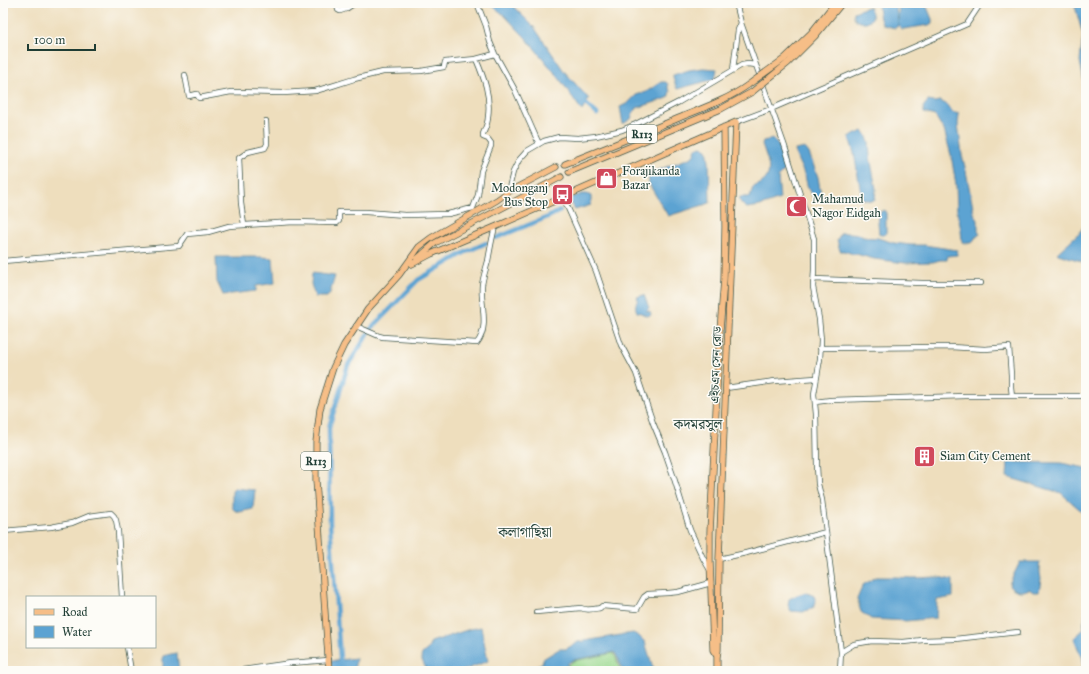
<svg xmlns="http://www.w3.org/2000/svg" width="1089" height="674" font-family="'IM FELL Great Primer','Noto Serif Bengali',serif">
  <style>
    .green { fill: #9ad88e; stroke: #5c8a61 }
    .water { fill: #5ca3d2; stroke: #3e7083 }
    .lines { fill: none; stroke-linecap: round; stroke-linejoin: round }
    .canal { stroke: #5ca3d2; stroke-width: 4.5 }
    .minor-casing { stroke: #3e5549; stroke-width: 6 }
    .major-casing { stroke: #3e5549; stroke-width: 7 }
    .minor { stroke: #fff; stroke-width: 4.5 }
    .major { stroke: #f6be87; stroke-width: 5.5 }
    .major-bridge-casing { stroke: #3e5549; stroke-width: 7; stroke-linecap: butt }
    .major-bridge { stroke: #f6be87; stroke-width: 5.5 }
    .labels { text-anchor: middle; stroke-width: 3; stroke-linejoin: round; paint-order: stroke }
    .shield { fill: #fdfcf7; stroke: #62766e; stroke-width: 1 }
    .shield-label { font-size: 11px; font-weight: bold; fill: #1f3d34 }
    .poi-label { font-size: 12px; fill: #1f3d34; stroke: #fdfcf7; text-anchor: start }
    .street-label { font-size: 12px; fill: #1f3d34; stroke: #fdfcf7 }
    .quarter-label { font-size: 14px; fill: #1f3d34; stroke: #fdfcf7 }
  </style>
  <rect width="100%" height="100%" fill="#fdfcf7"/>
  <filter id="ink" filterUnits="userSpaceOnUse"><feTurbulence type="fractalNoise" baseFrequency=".025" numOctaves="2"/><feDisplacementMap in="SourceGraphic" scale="8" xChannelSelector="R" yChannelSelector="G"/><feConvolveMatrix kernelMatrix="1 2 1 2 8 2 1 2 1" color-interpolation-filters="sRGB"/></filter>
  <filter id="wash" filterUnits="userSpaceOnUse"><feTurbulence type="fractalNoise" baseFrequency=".012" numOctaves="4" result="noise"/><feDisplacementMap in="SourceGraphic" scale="16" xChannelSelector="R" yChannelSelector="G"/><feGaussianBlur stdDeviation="0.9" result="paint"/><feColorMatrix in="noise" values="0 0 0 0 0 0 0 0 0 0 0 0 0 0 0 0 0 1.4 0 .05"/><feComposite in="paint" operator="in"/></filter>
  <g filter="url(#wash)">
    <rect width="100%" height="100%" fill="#eedebd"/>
    <path class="green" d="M 614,653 L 621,671 L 568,671 L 568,666 L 573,661 Z"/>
    <path class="water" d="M 489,3 L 510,3 L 534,27 L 564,71 L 589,99 L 582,111 L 559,78 L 525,37 L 504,15 Z
      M 886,3 L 894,3 L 895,4 L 898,20 L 898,26 L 895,28 L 883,25 L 880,19 L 878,7 L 880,5 Z
      M 1074,3 L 1086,3 L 1086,93 L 1080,61 L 1083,35 Z
      M 921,5 L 927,7 L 932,19 L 932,23 L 929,25 L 904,29 L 901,29 C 897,24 898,14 899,7 Z
      M 867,7 L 870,8 C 871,11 873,14 872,18 C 869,24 852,25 854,12 Z
      M 703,68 L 717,69 L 715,79 L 677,89 L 673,78 L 673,75 L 689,70 Z
      M 661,82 L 666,82 L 668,84 L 668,88 L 670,91 L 668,98 L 637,108 L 633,113 L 631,119 L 623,124 L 620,107 L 628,103 L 636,95 L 646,92 Z
      M 928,101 L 934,102 L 940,101 L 946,104 L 952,112 L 959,114 L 958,124 L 962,155 L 966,171 L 974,213 L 978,220 L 978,230 L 980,234 L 975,238 L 972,243 L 966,243 L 962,242 L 961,230 L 957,211 L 956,185 L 951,155 L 944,130 L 935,116 L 924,113 L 923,107 Z
      M 863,131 L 866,134 L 869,143 L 870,157 L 876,189 L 875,199 L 872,201 L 862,199 L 854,153 L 849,137 Z
      M 772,139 C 782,143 784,160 786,169 L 778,177 L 780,199 L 760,206 L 747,208 C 743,205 739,203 740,197 L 750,197 L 753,187 C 777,179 768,162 762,144 L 763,141 Z
      M 702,147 L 707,149 L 709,161 L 710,203 L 668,216 L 649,184 L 648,174 L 692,157 L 695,153 L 696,148 Z
      M 805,148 L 809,153 L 818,177 L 821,195 L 817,199 C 814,198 813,198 812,195 C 807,190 807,181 804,174 C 801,166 796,159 795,150 Z
      M 582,194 L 587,194 L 591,196 L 591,205 L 575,210 L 573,207 L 570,198 Z
      M 884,210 L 886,213 L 886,234 C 884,235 881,236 879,234 L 878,222 L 880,212 Z
      M 1086,222 L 1086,267 L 1081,261 L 1058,254 L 1057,253 L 1080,232 Z
      M 841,233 C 848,233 857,232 863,237 L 878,238 L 894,243 L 911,245 L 924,245 L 957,250 L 957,255 L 947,256 L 947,260 L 940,260 L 933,262 L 905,263 L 874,259 L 856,254 L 853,254 L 844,251 L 840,251 L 837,240 Z
      M 216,257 L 262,257 L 273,258 L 275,283 L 256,286 L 256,291 L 223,295 L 217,282 Z
      M 312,273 L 335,276 L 330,293 L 327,297 L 315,297 L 311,284 Z
      M 644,295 L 649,308 L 647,310 L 647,312 L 650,311 L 651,315 L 647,316 L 641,313 L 637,312 C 636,310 635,306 636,304 C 636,302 638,301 638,299 L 637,297 Z
      M 1008,462 L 1061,463 L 1086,468 L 1086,515 L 1061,493 L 1007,477 Z
      M 234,488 L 255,490 L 253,509 L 240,512 L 234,510 L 232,507 L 232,490 Z
      M 1020,562 L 1040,562 L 1039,566 L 1041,579 L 1039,592 L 1033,592 L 1029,589 C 1021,593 1015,591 1009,585 L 1010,582 Z
      M 876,577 L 896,577 L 912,578 L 938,577 L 953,580 L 953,597 L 937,600 L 936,618 L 906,621 L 871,619 L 861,612 L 857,599 L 863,585 Z
      M 806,592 L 814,596 L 816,602 L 814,607 L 803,612 L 791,611 L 788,605 L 789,599 L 797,595 Z
      M 1086,611 L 1086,671 L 1083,671 L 1082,659 L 1074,638 L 1082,631 Z
      M 481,627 L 488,661 L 462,671 L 427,671 L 421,658 L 422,654 L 428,649 L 431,642 L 470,629 Z
      M 633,633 L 639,636 L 645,642 L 654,671 L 623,671 L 615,652 L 573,660 L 567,664 L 567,671 L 538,671 L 538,665 L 542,663 L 543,659 L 559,649 L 566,649 L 578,642 Z
      M 177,653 L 179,671 L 164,671 L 163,668 L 163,656 L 171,654 Z
      M 356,658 L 354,671 L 331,671 L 331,661 Z"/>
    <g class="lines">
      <path class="canal" d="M 582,100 L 587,105 L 597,114
        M 496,238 L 548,217 L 560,211
        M 370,330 L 418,280 L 464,253 L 486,243
        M 341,671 L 330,523 L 329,427 L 348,365 L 368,334"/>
    </g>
  </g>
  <g filter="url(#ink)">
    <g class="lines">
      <defs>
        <path id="minor" d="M 337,3 L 338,10 L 340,11 L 346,9 L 355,3
          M 477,3 L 486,26 L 490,42 L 495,54 L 515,90 L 539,144
          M 736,3 L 741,23 L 784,144 L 814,239 L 814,270 L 813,287 L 819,319 L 821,340 L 820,359 L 814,394 L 816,414 L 817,466 L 818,484 L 822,500 L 841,652 L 840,671
          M 733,70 L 738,30 L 741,23
          M 185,75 L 189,96 L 197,94 L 199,98 L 231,92 L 283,93 L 315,91 L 332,86 L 354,79 L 383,72 L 421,71 L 444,67 L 445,62 L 476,59 L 495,54
          M 736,122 L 771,109 L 967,24 L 981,3
          M 508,192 L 513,172 L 519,160 L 527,151 L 544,141 L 559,137 L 578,138 L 596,136 L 622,130 L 636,124 L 679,102 L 742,65 L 748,64 L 755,65
          M 563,197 L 596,271 L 621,345 L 636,373 L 653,423 L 665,452 L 674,478 L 690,530 L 703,558 L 710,570
          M 244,225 L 241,203 L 239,158 L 248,152 L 265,148 L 267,144 L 266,121
          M 3,261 L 120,251 L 179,246 L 187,234 L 208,232 L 229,226 L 294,222 L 337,223 L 339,221 L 339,212 L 366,212 L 405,215 L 448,214 L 473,208 L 478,195 L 481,171 L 491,146 L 491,143 L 488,139 L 483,137 L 483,134 C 485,129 488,123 488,117 C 491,96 484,78 476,59
          M 814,279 L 922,283 L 981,283
          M 356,326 L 379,336 L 383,337 L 477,343 C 490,326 480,304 482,285 C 483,277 486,269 488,261 C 490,250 492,238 495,227
          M 820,348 L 950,347 L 985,349 L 1009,347 L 1011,375 L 1011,387 L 1012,396
          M 726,388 L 775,381 L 816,378
          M 815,402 L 831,400 L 966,396 L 1086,396
          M 3,531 L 51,527 L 72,523 L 89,516 L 111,513 L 114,516 L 116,520 L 118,531 L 122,597
          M 719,559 L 746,553 L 826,532
          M 536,612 L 581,608 C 586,611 594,609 600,608 L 602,606 L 637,609 L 644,597 L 648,594 L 668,593 L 678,592 L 711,583
          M 127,647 L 131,671
          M 841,652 L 854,644 L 872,641 L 903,642 L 923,640 L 955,639 L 1018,632
          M 236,671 L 291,663 L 329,660"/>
        <path id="major" d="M 565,164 C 603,149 641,134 679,118 C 703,108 727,100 748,85
          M 569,172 L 721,109 L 752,92
          M 417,259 L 435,243 L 561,177
          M 412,264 L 431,254 L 495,227 L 736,122 L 719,559 L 718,650 L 717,657 L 717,671
          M 717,656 L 713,650 L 710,561 L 710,532 L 720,330 L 724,279 L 725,227 L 724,127
          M 329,671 L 316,480 L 316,442 L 320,409 L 333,368 L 344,345 L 368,309 L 399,275 L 419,247 L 431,238 L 497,200 L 508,192 L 556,167"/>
      </defs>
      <use href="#minor" class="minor-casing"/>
      <use href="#major" class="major-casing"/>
      <use href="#minor" class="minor"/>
      <use href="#major" class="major"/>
      <defs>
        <path id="major-bridge" d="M 748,85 L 784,59 L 811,33 L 835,3
          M 752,92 L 788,63 L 815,36 L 842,3"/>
      </defs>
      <use href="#major-bridge" class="major-bridge-casing"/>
      <use href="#major-bridge" class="major-bridge"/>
    </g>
  </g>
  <defs>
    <symbol id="shop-square" viewBox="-11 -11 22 22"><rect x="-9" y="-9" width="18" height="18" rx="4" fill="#d1495b" stroke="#fdfcf7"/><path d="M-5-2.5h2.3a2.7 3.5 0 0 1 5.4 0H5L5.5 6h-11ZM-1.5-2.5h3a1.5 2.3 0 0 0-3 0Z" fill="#fff"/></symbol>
    <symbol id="bus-square" viewBox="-11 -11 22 22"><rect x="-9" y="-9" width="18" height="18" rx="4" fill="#d1495b" stroke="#fdfcf7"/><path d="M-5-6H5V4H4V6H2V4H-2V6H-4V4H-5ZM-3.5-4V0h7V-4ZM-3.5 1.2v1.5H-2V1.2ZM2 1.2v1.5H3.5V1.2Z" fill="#fff"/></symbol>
    <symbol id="mosque-square" viewBox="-11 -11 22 22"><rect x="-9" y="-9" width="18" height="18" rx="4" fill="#d1495b" stroke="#fdfcf7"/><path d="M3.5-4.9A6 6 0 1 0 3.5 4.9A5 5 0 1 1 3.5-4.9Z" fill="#fff"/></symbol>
    <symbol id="building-square" viewBox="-11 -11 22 22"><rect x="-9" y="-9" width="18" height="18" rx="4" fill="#d1495b" stroke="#fdfcf7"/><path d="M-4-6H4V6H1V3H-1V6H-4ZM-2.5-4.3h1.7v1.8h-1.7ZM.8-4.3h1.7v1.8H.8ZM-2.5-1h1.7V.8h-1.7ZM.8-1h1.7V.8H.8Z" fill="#fff"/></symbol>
  </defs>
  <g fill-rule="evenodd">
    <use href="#shop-square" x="594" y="166" width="25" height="25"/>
    <use href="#bus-square" x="550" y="182" width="25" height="25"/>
    <use href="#mosque-square" x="784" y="194" width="25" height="25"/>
    <use href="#building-square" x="912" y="444" width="25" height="25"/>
  </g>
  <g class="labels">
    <g class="shield">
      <rect x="627" y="125" width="30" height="18" rx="3"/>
      <rect x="301" y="452" width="30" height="18" rx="3"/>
    </g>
    <g class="shield-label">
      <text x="642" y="138">R113</text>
      <text x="316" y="465">R113</text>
    </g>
    <g class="poi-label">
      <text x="622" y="175">Forajikanda<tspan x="622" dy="14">Bazar</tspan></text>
      <text x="548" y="192" text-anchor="end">Modonganj<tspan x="548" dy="14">Bus Stop</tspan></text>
      <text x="812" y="203">Mahamud<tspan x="812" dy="14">Nagor Eidgah</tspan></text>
      <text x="940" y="460">Siam City Cement</text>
    </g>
    <g class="street-label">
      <text transform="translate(716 365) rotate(-88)" y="4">এইচএম সেন রোড</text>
    </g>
    <g class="quarter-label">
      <text x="698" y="429">কদমরসুল</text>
      <text x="525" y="537">কলাগাছিয়া</text>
    </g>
  </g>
  <rect width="1089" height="674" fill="none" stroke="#fdfcf7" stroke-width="16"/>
  <rect x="26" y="596" width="130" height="52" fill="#fdfcf7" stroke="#a4b0a9"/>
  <rect x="34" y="609" width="20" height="6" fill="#f6be87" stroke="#a4b0a9"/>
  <text x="62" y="616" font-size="12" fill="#1f3d34">Road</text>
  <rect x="34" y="626" width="20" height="12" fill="#5ca3d2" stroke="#a4b0a9"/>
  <text x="62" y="636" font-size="12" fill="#1f3d34">Water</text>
  <path d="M28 44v6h67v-6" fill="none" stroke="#1f3d34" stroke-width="2"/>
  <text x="34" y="44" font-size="12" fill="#1f3d34" stroke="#fdfcf7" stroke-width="3" paint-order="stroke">100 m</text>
</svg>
